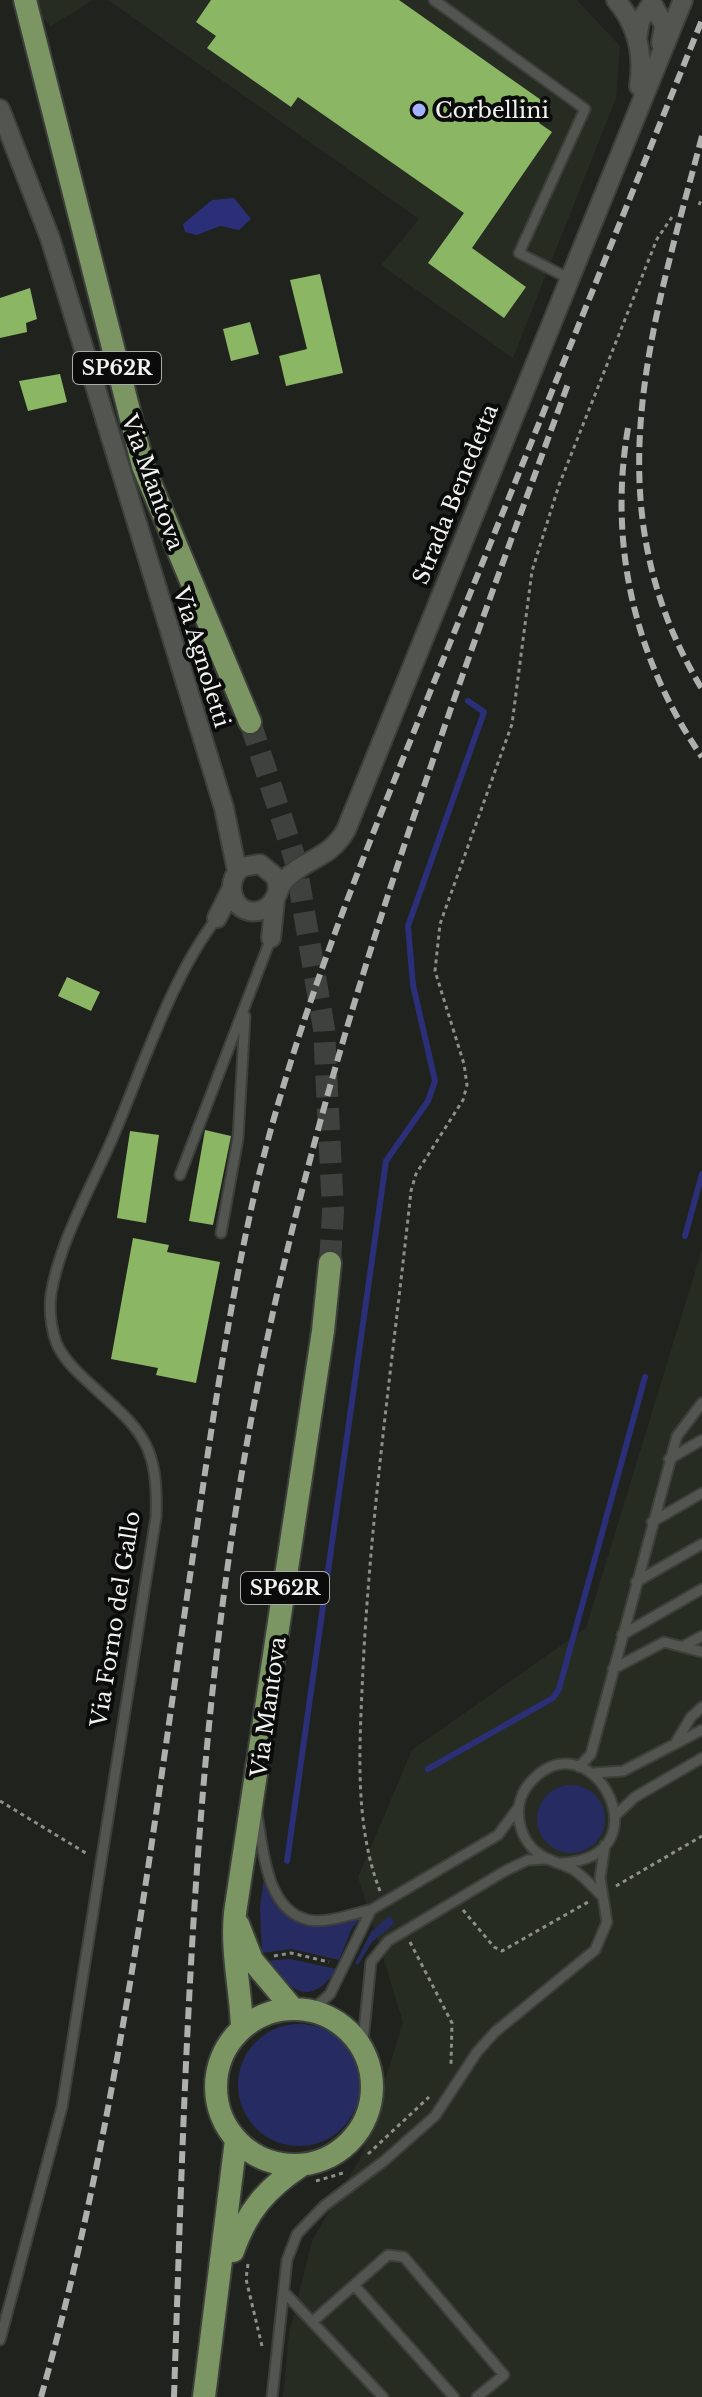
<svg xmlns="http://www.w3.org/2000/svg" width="702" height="2397" font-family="'Libre Baskerville',serif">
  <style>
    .built { fill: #272c23 }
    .green { fill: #262c62 }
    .water { fill: #2a2f77 }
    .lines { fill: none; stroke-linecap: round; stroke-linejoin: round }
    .stream { stroke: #2a2f77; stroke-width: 6 }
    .building { fill: #8bb664 }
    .primary-tunnel { stroke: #3f413e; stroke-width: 22; stroke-dasharray: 22 11; stroke-linecap: butt }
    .service-casing { stroke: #3d3f3b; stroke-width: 13 }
    .minor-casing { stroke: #3d3f3b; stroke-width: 22 }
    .primary-casing { stroke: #3d3f3b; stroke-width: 26 }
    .path { stroke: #8d8f8b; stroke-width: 3; stroke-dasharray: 4 4; stroke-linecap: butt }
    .service { stroke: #535551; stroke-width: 9 }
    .minor { stroke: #535551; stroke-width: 18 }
    .primary { stroke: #7b9563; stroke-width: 22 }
    .rail { stroke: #aeb0ad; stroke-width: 6; stroke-dasharray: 12 6; stroke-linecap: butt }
    .poi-dot { fill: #a3b2fd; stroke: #0a0b0a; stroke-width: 3 }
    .labels { text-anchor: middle; stroke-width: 8; stroke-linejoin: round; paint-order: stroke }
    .shield { fill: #0a0b0a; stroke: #acadab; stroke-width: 2 }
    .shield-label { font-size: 20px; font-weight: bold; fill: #f1f3f0 }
    .poi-label { font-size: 22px; fill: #f1f3f0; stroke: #0a0b0a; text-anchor: start }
    .street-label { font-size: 22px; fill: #f1f3f0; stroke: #0a0b0a }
  </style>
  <rect width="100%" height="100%" fill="#20221e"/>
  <path class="built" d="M 37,0 L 93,0 L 51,26 L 41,16 Z
    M 108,0 L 577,0 L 620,46 L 616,98 L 513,358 L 381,265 L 419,219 Z
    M 702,1249 L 702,2397 L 283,2397 L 289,2333 L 312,2241 L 363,2153 L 403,2022 L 358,1877 L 412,1750 L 586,1628 Z"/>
  <path class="green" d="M537 1819a34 34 0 1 1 68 0a34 34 0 1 1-68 0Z
    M 264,1878 C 283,1928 318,1933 364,1914 L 352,1928 L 339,1960 L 292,1949 L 262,1953 L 260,1908 Z
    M 389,1916 L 395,1923 L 372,1942 L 358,1965 L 355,1964 L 371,1932 Z
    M 290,1959 L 337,1969 C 309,2010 290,1989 265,1961 Z
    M238 2085a61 61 0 1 1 122 0a61 61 0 1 1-122 0Z"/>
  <path class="water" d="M 234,198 L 251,219 L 239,230 L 220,226 L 197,235 L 185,232 L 183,224 L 212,200 Z"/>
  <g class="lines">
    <path class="stream" d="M 685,1236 L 702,1174
      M 428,1769 L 553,1698 L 559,1689 L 645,1377
      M 287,1861 L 386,1161 L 428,1101 L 435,1081 L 413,985 L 408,926 L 484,712 L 468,701"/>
  </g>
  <path class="building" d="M 211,0 L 399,0 L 551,107 L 539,123 L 552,132 L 472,248 L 526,287 L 504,318 L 428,263 L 464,213 L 298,97 L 291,107 L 207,48 L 216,36 L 196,22 Z
    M 320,274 L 343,373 L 286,386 L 279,356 L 307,349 L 290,280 Z
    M 30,288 L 37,319 L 26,323 L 27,332 L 0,338 L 0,298 Z
    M 250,322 L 259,354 L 231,361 L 223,329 Z
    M 60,374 L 67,402 L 28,411 L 19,381 Z
    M 67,977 L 100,992 L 91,1011 L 58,996 Z
    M 205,1130 L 231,1136 L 213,1225 L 189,1221 Z
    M 130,1131 L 159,1135 L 146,1223 L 117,1218 Z
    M 133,1238 L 169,1245 L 167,1252 L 220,1262 L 196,1383 L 156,1375 L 158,1368 L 111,1359 Z"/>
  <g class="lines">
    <path class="primary-tunnel" d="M 250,722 L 295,859 L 324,1029 L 333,1211 L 330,1263"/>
    <defs>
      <path id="service" d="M 434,0 L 585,109 L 519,253 L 568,278
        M 180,1175 L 271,938
        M 221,1233 L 238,1138 L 245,1016
        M 669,1459 L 702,1440
        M 652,1522 L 702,1493
        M 636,1582 L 702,1544
        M 622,1635 L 702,1589
        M 684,1646 L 702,1636
        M 613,1669 L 664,1642 L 702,1652
        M 676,1742 L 691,1717 L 702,1707
        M 579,1767 L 591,1754 L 677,1436 L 702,1403
        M 594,1773 L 623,1771 L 702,1730
        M 257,1814 C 263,1849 266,1911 309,1920 C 326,1924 354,1913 371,1910
        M 616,1815 L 635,1797 L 702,1758
        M 562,1863 C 670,1857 588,1710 528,1785 C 510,1808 519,1845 546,1858 C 555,1863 564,1864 574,1870 C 584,1877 592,1886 601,1895
        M 311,2011 L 330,1994 L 371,1910 L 498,1835 L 518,1808
        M 362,2050 L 371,1962 L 388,1941 L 505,1871 L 528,1860 L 547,1859
        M 354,2285 L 454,2397
        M 284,2292 L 383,2397
        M 312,2322 L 388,2255 L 404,2257 L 504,2375 L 477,2397
        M 0,2340 L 62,2107 L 156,1517 C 159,1438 138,1429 86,1380 C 74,1369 62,1357 56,1342 C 51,1327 49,1310 51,1294 C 60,1240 92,1186 113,1137 C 142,1069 172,975 217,918
        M 272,2397 L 287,2260 L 297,2234 L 324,2206 L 384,2161 L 435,2116 L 477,2052 L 495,2032 L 595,1950 L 607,1922 L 600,1878 L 605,1845"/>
      <path id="minor" d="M 616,0 C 637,25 644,55 639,86
        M 637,39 L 640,21 L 652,3 L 664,25 L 661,43
        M 0,109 L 50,238 L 224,808 L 237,871
        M 278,893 L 277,878 L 260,864 L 242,867 C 221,884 235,919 262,910 C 276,905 276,890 284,881 C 304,858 329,860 346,830 L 683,0
        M 217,918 L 231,890
        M 271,938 L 275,900"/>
      <path id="primary" d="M 25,0 L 143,466 L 250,722
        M 238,1924 L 252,1960 L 293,2009
        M216 2087a78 78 0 1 1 156 0a78 78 0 1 1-156 0Z
        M 242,2029 C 241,1989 231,1953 235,1913 L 323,1331 L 330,1263
        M 233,2251 C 247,2211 267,2188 302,2165
        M 204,2397 L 236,2140"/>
    </defs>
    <use href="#service" class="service-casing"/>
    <use href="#minor" class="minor-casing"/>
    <use href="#primary" class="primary-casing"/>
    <path class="path" d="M 699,205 L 702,198
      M 0,1801 L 89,1855
      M 616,1886 L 702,1836
      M 380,1891 C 353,1822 360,1741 363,1668 C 371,1509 394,1350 411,1191 L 416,1174 L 463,1100 L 467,1085 L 464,1064 L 435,971 L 440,924 L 512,724 L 532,571 L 559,485 L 657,239 L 672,217
      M 463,1910 L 494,1947 L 502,1951 L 588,1902
      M 410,1942 L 452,2023 L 451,2064
      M 274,1956 L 291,1953 L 329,1962
      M 368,2154 L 429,2097
      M 316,2181 L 343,2173
      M 248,2264 L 246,2279 L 262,2346"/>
    <use href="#service" class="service"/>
    <use href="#minor" class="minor"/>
    <use href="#primary" class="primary"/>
    <path class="rail" d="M 702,136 C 652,328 590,504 702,689
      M 628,428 C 608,545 635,660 702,757
      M 41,2397 C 117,2128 150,1852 190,1576 C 209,1445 227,1313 257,1183 C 301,1001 375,829 445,655 C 531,444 616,232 702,20
      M 174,2397 C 185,2068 192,1739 252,1415 C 319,1059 444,723 568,384"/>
  </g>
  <circle class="poi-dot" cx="419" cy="110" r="8"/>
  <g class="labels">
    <g class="shield">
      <rect x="73" y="352" width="88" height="32" rx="6"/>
      <rect x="241" y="1572" width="88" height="32" rx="6"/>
    </g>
    <g class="shield-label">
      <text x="117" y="375">SP62R</text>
      <text x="285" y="1595">SP62R</text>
    </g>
    <g class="poi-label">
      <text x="435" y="118">Corbellini</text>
    </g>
    <g class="street-label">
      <text transform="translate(153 482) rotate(70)" y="8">Via Mantova</text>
      <text transform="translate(455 494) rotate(-68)" y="8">Strada Benedetta</text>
      <text transform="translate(202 657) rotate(73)" y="8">Via Agnoletti</text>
      <text transform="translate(115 1619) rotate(-81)" y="8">Via Forno del Gallo</text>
      <text transform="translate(268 1707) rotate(-82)" y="8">Via Mantova</text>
    </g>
  </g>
</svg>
